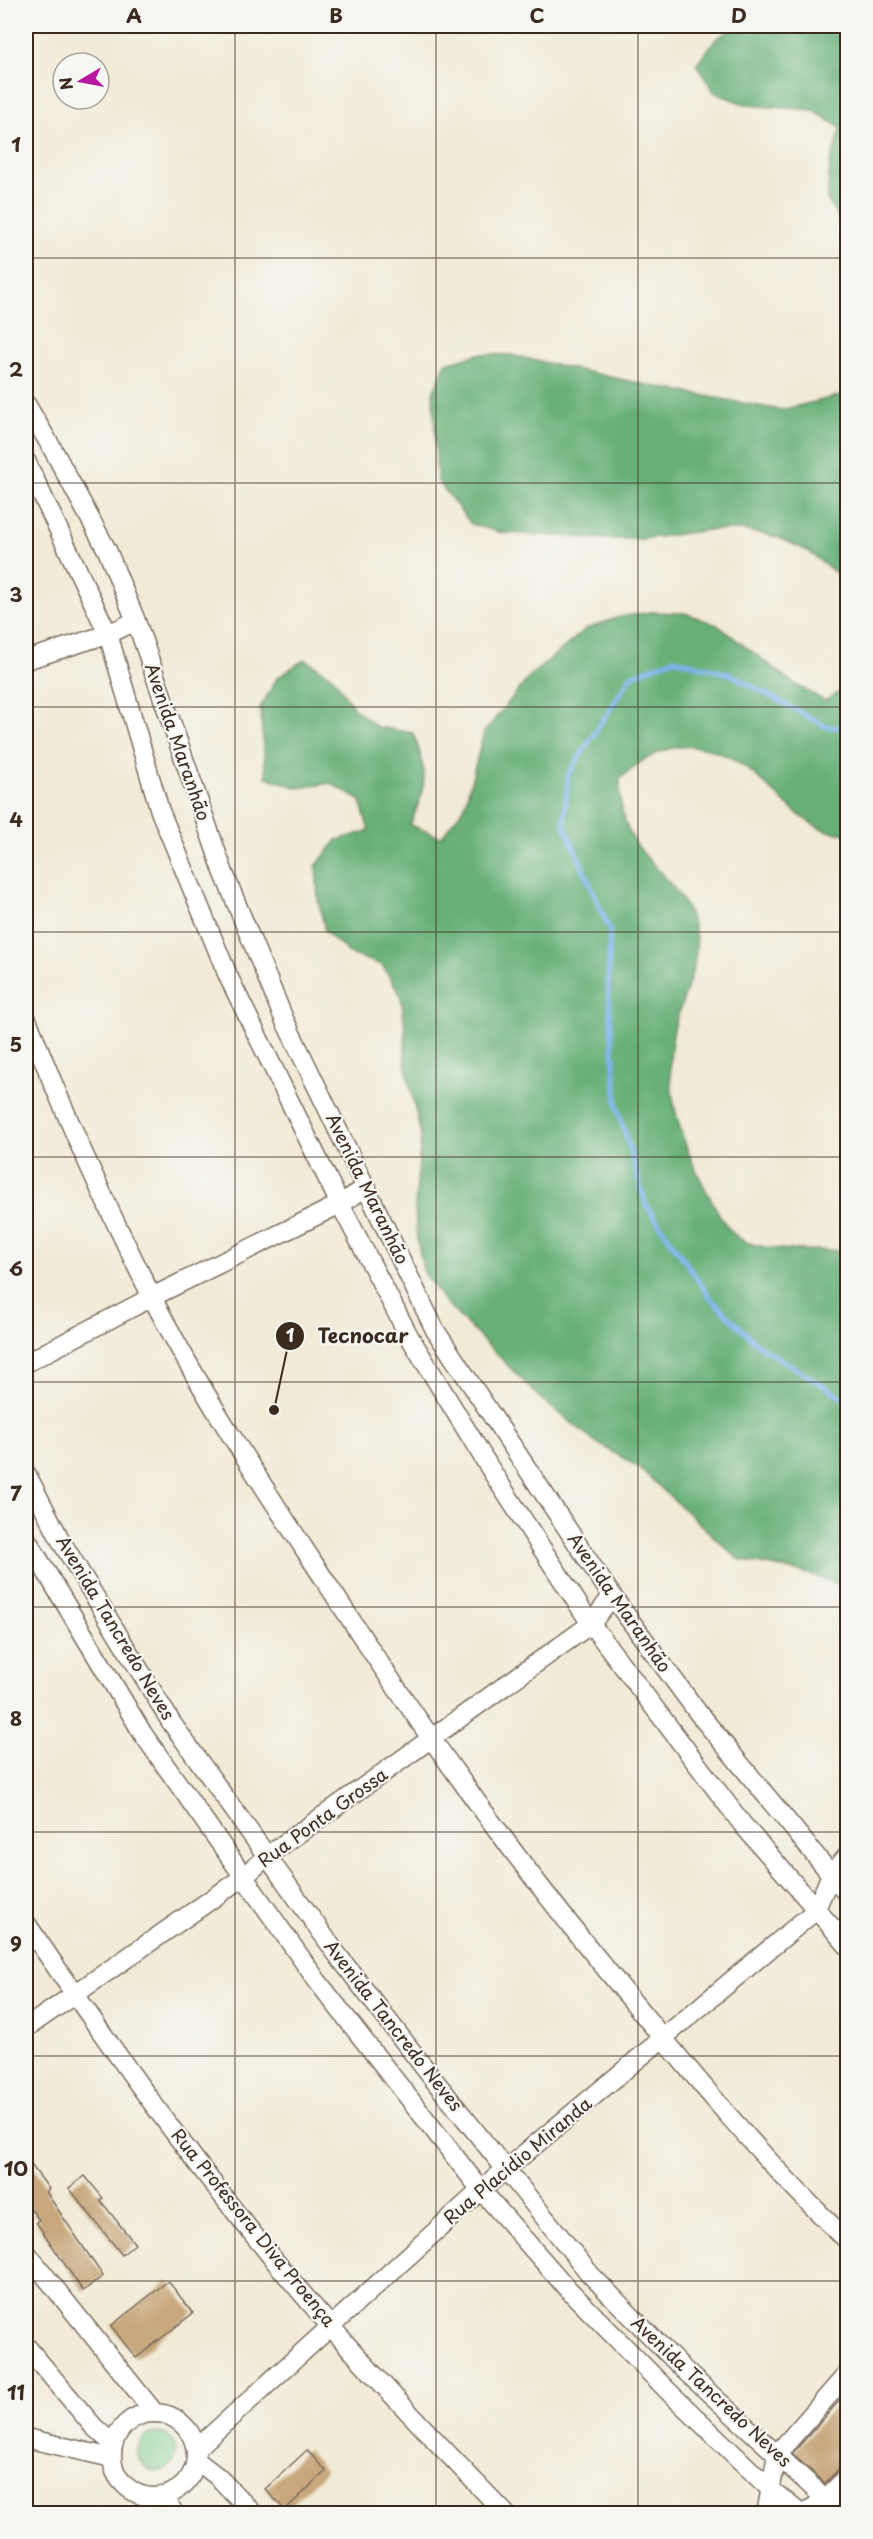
<svg xmlns="http://www.w3.org/2000/svg" width="873" height="2539" font-family="'Playpen Sans',sans-serif">
  <style>
    .green { fill: #80cc8b; stroke: #5e7b54; stroke-width: 1.5 }
    .forest { fill: #68b077; stroke: #526d4a; stroke-width: 1.5 }
    .lines { fill: none; stroke-linecap: round; stroke-linejoin: round }
    .stream { stroke: #7cb2eb; stroke-width: 5 }
    .building { fill: #c8a77c }
    .minor-casing { stroke: #7b6d5e; stroke-width: 21 }
    .minor { stroke: #fff; stroke-width: 18 }
    .grid { fill: none; stroke: #3b2a1e; stroke-width: 1.5; stroke-opacity: 0.55 }
    .labels { text-anchor: middle; stroke-width: 4.5; stroke-linejoin: round; paint-order: stroke }
    .street-label { font-size: 18px; fill: #3b2a1e; stroke: #f6f6f2 }
    .leader { fill: none; stroke: #3b2a1e; stroke-width: 2 }
    .callout-dot { fill: #3b2a1e; stroke: #f6f6f2; stroke-width: 2 }
    .mark-label { font-size: 18px; text-anchor: middle; font-weight: bold; fill: #fff }
    .callout-label { font-size: 20px; text-anchor: middle; font-weight: bold; fill: #3b2a1e; stroke: #f6f6f2; stroke-width: 4.5; stroke-linejoin: round; paint-order: stroke }
    .neatline { fill: none; stroke: #3b2a1e; stroke-width: 2 }
    .grid-label { font-size: 20px; text-anchor: middle; font-weight: bold; fill: #3b2a1e }
  </style>
  <rect width="100%" height="100%" fill="#f6f6f2"/>
  <filter id="ink" filterUnits="userSpaceOnUse"><feTurbulence type="fractalNoise" baseFrequency=".0167" numOctaves="2"/><feDisplacementMap in="SourceGraphic" scale="12" xChannelSelector="R" yChannelSelector="G"/><feConvolveMatrix kernelMatrix="1 2 1 2 8 2 1 2 1" color-interpolation-filters="sRGB"/></filter>
  <filter id="wash" filterUnits="userSpaceOnUse"><feTurbulence type="fractalNoise" baseFrequency=".008" numOctaves="4" result="noise"/><feDisplacementMap in="SourceGraphic" scale="24" xChannelSelector="R" yChannelSelector="G"/><feGaussianBlur stdDeviation="1.35" result="paint"/><feColorMatrix in="noise" values="0 0 0 0 0 0 0 0 0 0 0 0 0 0 0 0 0 1.4 0 .05"/><feComposite in="paint" operator="in"/></filter>
  <g filter="url(#wash)">
    <rect width="100%" height="100%" fill="#f1ead6"/>
    <path class="green" d="M138 2452a19 19 0 1 1 38 0a19 19 0 1 1-38 0Z"/>
    <path class="forest" d="M 738,26 L 847,26 L 847,228 L 844,228 L 827,199 L 830,164 L 841,128 L 813,110 L 746,105 L 715,93 L 696,64 L 717,38 Z
      M 478,354 L 511,355 L 647,385 L 781,410 L 847,394 L 847,582 L 808,551 L 777,537 L 742,530 L 709,530 L 643,539 L 610,539 L 503,533 L 471,524 L 437,480 L 433,393 L 446,363 Z
      M 651,612 L 685,613 L 717,625 L 796,685 L 825,701 L 847,687 L 847,834 C 839,833 828,832 820,828 C 795,816 776,793 756,776 C 709,736 663,737 620,779 C 616,859 673,862 693,924 C 705,964 680,996 673,1034 C 662,1093 684,1152 713,1203 C 720,1216 729,1234 744,1241 C 770,1253 819,1250 847,1250 L 847,1587 L 805,1573 L 738,1559 L 638,1467 L 597,1443 L 541,1399 L 444,1301 L 424,1273 L 417,1240 L 415,1207 L 421,1136 L 405,1063 L 405,1029 L 401,995 L 382,965 L 350,954 L 325,931 L 318,899 L 316,866 L 337,840 L 369,831 L 360,800 L 330,783 L 298,788 L 266,777 L 260,708 L 277,678 L 305,659 L 333,677 L 353,707 L 377,727 L 413,733 C 429,773 427,786 410,825 L 441,837 L 464,808 L 484,732 L 531,675 L 586,629 L 619,617 Z"/>
    <g class="lines">
      <path class="stream" d="M 848,728 L 827,727 L 730,674 L 674,659 L 631,676 L 568,775 L 564,824 L 610,931 L 608,986 L 617,1106 L 646,1205 L 711,1299 L 758,1345 L 848,1401"/>
    </g>
    <g id="blocks">
      <path class="building" d="M 26,2158 L 49,2189 L 46,2192 L 103,2276 L 83,2291 L 36,2222 L 39,2220 L 26,2202 Z
        M 85,2176 L 103,2198 L 100,2200 L 135,2244 L 122,2255 L 69,2188 Z
        M 168,2281 L 193,2313 L 136,2358 L 111,2326 Z
        M 848,2391 L 848,2465 L 840,2468 L 825,2483 L 792,2454 Z
        M 307,2450 L 326,2471 L 285,2510 L 265,2489 Z"/>
    </g>
  </g>
  <g filter="url(#ink)">
    <use href="#blocks" fill-opacity="0" stroke="#7b6d5e" stroke-width="1.5"/>
    <g class="lines">
      <defs>
        <path id="minor" d="M 26,404 L 52,448 L 107,550 L 136,621 L 223,871 L 284,1019 L 435,1330 L 612,1596 L 699,1714 L 848,1895
          M 26,461 L 108,634 L 160,811 L 229,978 L 340,1204 L 409,1336 L 494,1475 L 591,1624 L 743,1825 L 848,1946
          M 26,660 L 108,634 L 136,621
          M 26,1017 C 63,1111 105,1204 151,1295 C 203,1397 267,1492 330,1588 C 418,1724 511,1855 615,1980 C 689,2070 763,2161 848,2241
          M 26,1363 L 152,1297 L 340,1204 L 367,1187
          M 26,1473 L 61,1541 L 171,1722 L 339,1957 L 430,2075 L 590,2274 L 682,2368 L 842,2514
          M 26,1538 L 143,1734 L 318,1982 L 481,2190 L 566,2287 L 669,2392 L 770,2489 L 801,2514
          M 26,1923 C 120,2062 221,2202 332,2328 C 388,2392 447,2453 506,2514
          M 26,2028 L 245,1876 L 267,1856 L 591,1624 L 612,1596
          M 26,2252 L 154,2412
          M 26,2346 L 94,2427 L 113,2444
          M112 2455a42 42 0 1 1 84 0a42 42 0 1 1-84 0Z
          M 26,2438 L 112,2458
          M 196,2449 L 481,2190 L 815,1911 L 830,1877 L 848,1855
          M 196,2460 L 218,2477 L 254,2514
          M 165,2496 L 174,2514
          M 766,2514 L 777,2454 L 848,2373
          M 804,2514 L 825,2499 L 848,2476"/>
      </defs>
      <use href="#minor" class="minor-casing"/>
      <use href="#minor" class="minor"/>
    </g>
  </g>
  <path class="grid" d="M 235,26 L 235,2514M 436,26 L 436,2514M 638,26 L 638,2514M 26,258 L 848,258M 26,483 L 848,483M 26,707 L 848,707M 26,932 L 848,932M 26,1157 L 848,1157M 26,1382 L 848,1382M 26,1607 L 848,1607M 26,1832 L 848,1832M 26,2056 L 848,2056M 26,2281 L 848,2281"/>
  <g class="labels">
    <g class="street-label">
      <text transform="translate(177 742) rotate(71)" y="6">Avenida Maranhão</text>
      <text transform="translate(367 1189) rotate(64)" y="6">Avenida Maranhão</text>
      <text transform="translate(619 1603) rotate(55)" y="6">Avenida Maranhão</text>
      <text transform="translate(115 1628) rotate(59)" y="6">Avenida Tancredo Neves</text>
      <text transform="translate(323 1818) rotate(-36)" y="6">Rua Ponta Grossa</text>
      <text transform="translate(393 2026) rotate(52)" y="6">Avenida Tancredo Neves</text>
      <text transform="translate(518 2161) rotate(-40)" y="6">Rua Placídio Miranda</text>
      <text transform="translate(253 2228) rotate(51)" y="6">Rua Professora Diva Proença</text>
      <text transform="translate(711 2392) rotate(43)" y="6">Avenida Tancredo Neves</text>
    </g>
  </g>
  <path class="leader" d="M274 1410L290 1336"/>
  <g class="callout-dot">
    <circle cx="274" cy="1410" r="6"/>
    <circle cx="290" cy="1336" r="15"/>
  </g>
  <g class="mark-label">
    <text x="290" y="1342">1</text>
  </g>
  <g class="callout-label">
    <text x="363" y="1343">Tecnocar</text>
  </g>
  <rect width="873" height="2539" fill="none" stroke="#f6f6f2" stroke-width="66"/>
  <g transform="translate(81 81) rotate(260)"><circle r="28" fill="#f6f6f2" stroke="#aba49d" stroke-width="1.5"/>
  <path d="M0-4.5L10 22L0 15L-10 22Z" fill="#b5179e"/>
  <text y="-9" font-size="16" font-weight="bold" text-anchor="middle" fill="#3b2a1e">N</text>
  </g>
  <rect x="33" y="33" width="807" height="2473" class="neatline"/>
  <g class="grid-label">
    <text x="134" y="23">A</text>
    <text x="336" y="23">B</text>
    <text x="537" y="23">C</text>
    <text x="739" y="23">D</text>
    <text x="16" y="152">1</text>
    <text x="16" y="377">2</text>
    <text x="16" y="602">3</text>
    <text x="16" y="827">4</text>
    <text x="16" y="1052">5</text>
    <text x="16" y="1276">6</text>
    <text x="16" y="1501">7</text>
    <text x="16" y="1726">8</text>
    <text x="16" y="1951">9</text>
    <text x="16" y="2176">10</text>
    <text x="16" y="2400">11</text>
  </g>
</svg>
